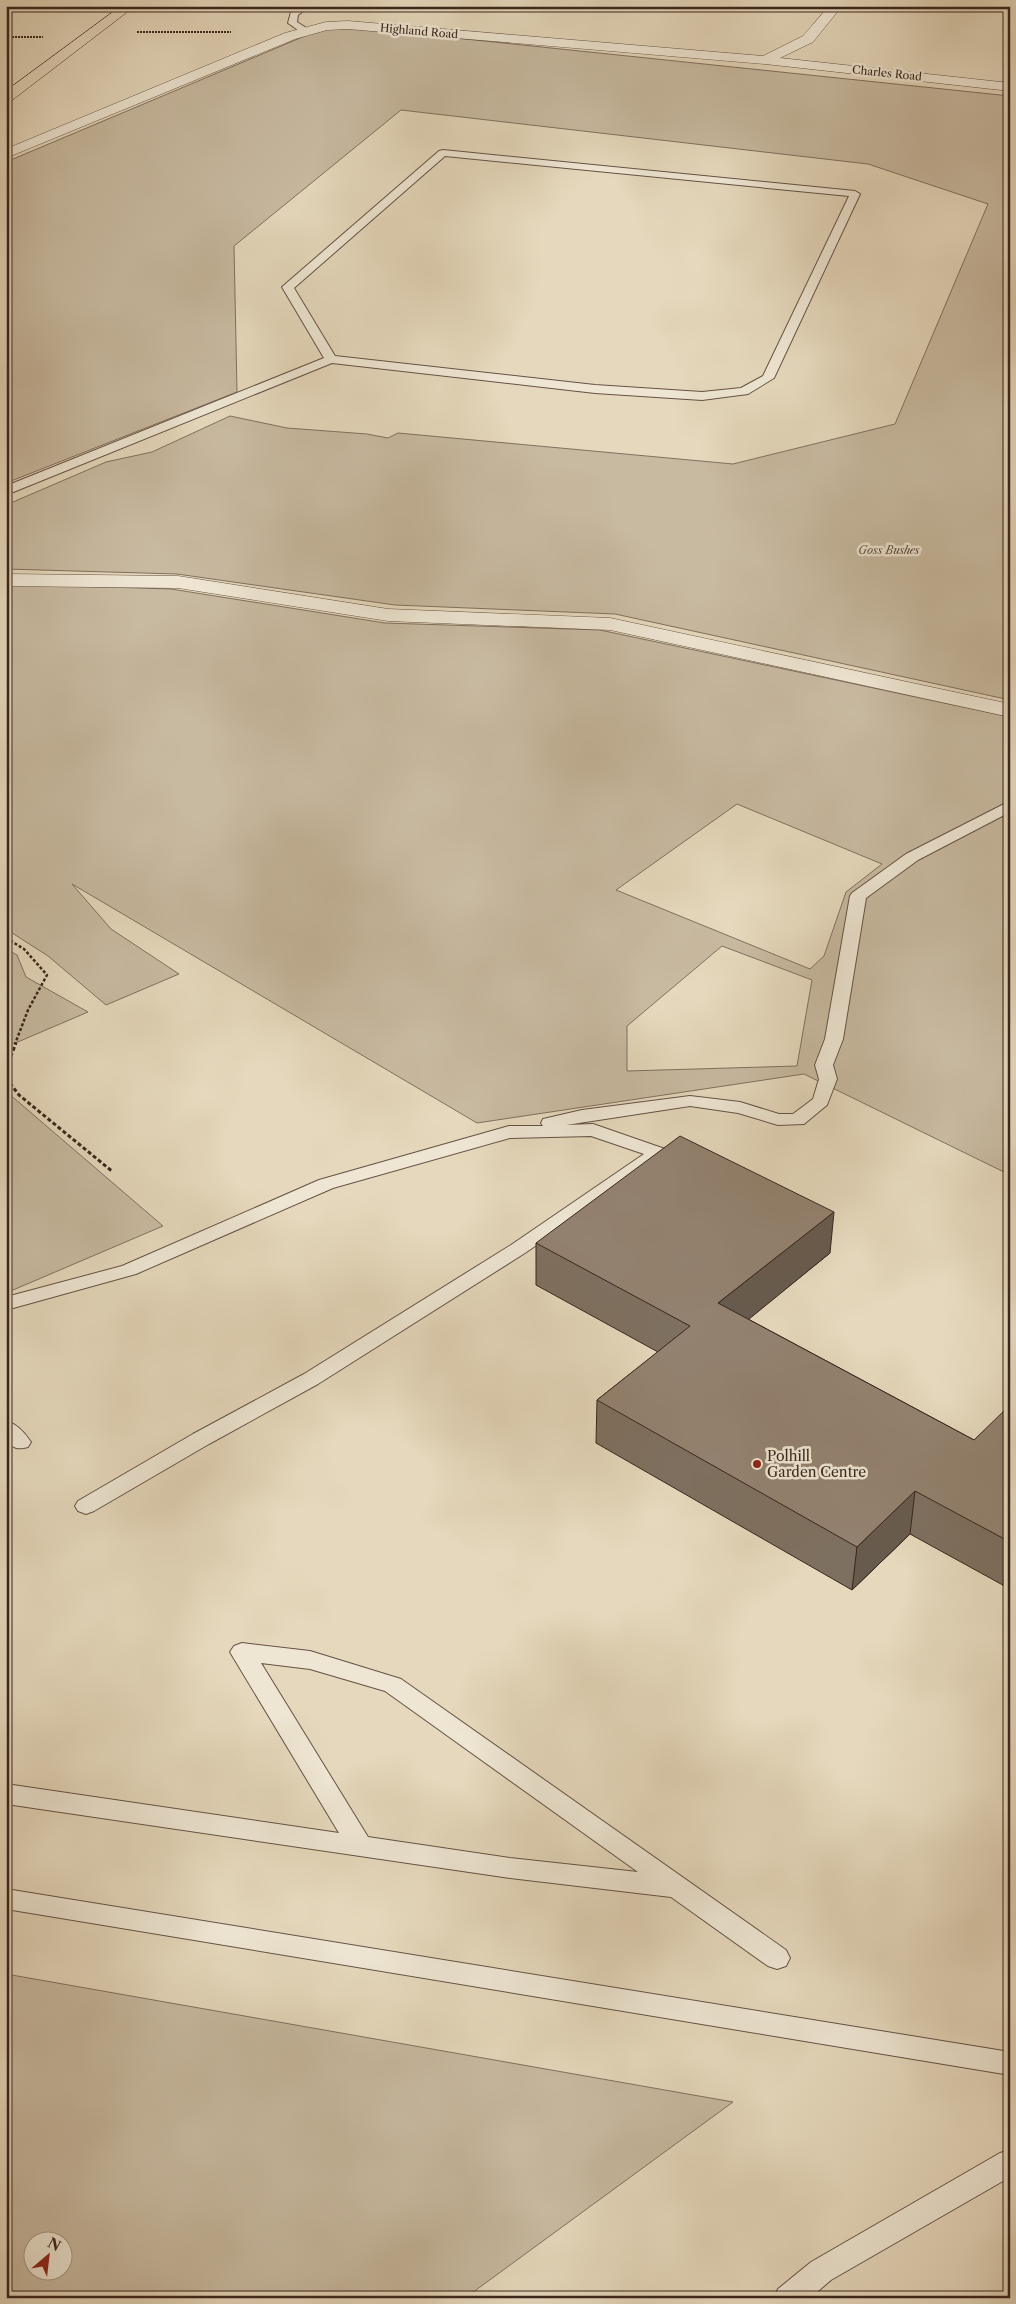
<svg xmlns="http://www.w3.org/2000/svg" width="1016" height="2304" font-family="'Libre Caslon Text',serif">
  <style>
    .green { fill: #c8baa1; stroke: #81705f; fill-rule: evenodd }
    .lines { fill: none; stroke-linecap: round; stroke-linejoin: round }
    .lane-casing { stroke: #655245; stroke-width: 2 }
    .street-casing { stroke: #655245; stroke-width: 1 }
    .primary-casing { stroke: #3a251d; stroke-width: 1 }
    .path-far2 { stroke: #3a251d; stroke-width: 2; stroke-dasharray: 2 1; stroke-linecap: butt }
    .path-far1 { stroke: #3a251d; stroke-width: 2.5; stroke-dasharray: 3 2; stroke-linecap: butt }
    .path { stroke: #3a251d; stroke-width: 3; stroke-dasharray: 4 2.5; stroke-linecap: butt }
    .lane { fill: #eee6d3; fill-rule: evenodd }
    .street { fill: #eee6d3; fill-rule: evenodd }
    .primary { fill: #e5d8bc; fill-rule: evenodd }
    .wall { fill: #7e7060; stroke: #3a251d }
    .shaded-wall { fill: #675b4e; stroke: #3a251d }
    .building { fill: #938270; stroke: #3a251d }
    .poi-dot { fill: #8f2418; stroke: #eee6d3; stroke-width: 2 }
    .labels { text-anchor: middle; stroke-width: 5; stroke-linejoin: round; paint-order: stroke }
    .far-street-label { font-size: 11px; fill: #3a251d; stroke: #eee6d3 }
    .far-park-label { font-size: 11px; font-style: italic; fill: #5e4a3e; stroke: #eee6d3 }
    .poi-label { font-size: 14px; fill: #3a251d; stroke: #eee6d3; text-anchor: start }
  </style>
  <rect width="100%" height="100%" fill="#e5d8bc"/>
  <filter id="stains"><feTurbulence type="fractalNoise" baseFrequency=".004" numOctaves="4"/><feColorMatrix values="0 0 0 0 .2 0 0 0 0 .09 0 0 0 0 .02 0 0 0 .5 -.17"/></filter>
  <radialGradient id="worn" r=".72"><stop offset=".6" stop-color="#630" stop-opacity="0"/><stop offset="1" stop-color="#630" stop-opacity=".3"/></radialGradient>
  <path class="green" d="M 331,25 L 1010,96 L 1010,700 L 615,614 L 395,605 L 177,574 L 6,569 L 6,505 L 106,462 L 152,452 L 230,416 L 287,428 L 367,434 L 388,438 L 398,433 L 733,464 L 895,424 L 988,204 L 868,164 L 401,110 L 234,246 L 237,392 L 6,483 L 6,162 Z
    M 6,584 L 171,589 L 385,623 L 600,630 L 1010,717 L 1010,1175 L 804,1074 L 477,1123 L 72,884 L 111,929 L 179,974 L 106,1005 L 48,956 L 6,929 ZM 737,804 L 882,864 L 846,892 L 824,956 L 810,969 L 616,890 ZM 722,946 L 812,980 L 797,1066 L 627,1071 L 627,1026 Z
    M 6,949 L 17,955 L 26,977 L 88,1012 L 6,1047 Z
    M 6,1093 L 8,1093 L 163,1226 L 6,1293 Z
    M 6,1974 L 733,2102 L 465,2298 L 6,2298 ZM 32,2242 L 62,2242 L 62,2272 L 32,2272 Z"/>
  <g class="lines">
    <defs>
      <path id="lane" d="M 300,6 L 310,6 L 298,15 L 297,22 L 308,29 L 308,33 L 302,33 L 288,23 L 291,12 Z
        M 443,150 L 855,191 L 860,194 L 774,378 L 748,394 L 702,400 L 595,393 L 332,363 L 6,495 L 6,486 L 324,358 L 282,287 L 439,151 ZM 445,156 L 849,196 L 763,376 L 741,388 L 702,392 L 595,385 L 335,356 L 294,288 Z
        M 1010,801 L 1010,812 L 918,860 L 866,898 L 843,1039 L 833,1065 L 837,1079 L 827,1105 L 804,1124 L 778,1125 L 738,1113 L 690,1106 L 566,1125 L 593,1124 L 665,1149 L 667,1153 L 665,1157 L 525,1253 L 318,1384 L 209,1444 L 94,1511 L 86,1514 L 78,1511 L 75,1506 L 78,1501 L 193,1434 L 304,1374 L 511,1245 L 644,1154 L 591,1136 L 510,1138 L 333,1188 L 136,1274 L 6,1310 L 6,1297 L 122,1266 L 319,1180 L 509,1126 L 543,1126 L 541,1123 L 543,1119 L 582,1110 L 690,1096 L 740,1102 L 779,1114 L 793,1114 L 813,1099 L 819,1079 L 815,1065 L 825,1039 L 850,896 L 852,893 L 906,854 Z
        M 6,1421 C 17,1424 25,1433 31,1442 L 28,1447 C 18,1450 13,1448 6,1441 Z
        M 242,1643 L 310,1651 L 401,1679 L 786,1950 L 790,1958 L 786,1966 L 777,1969 L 768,1966 L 671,1897 L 510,1878 L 6,1804 L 6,1784 L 339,1833 L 230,1652 L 234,1646 ZM 261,1663 L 310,1669 L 385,1691 L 638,1872 L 510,1858 L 368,1837 Z
        M 6,1889 L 1010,2052 L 1010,2075 L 6,1909 Z
        M 1010,2150 L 1010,2177 L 831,2280 L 810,2298 L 774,2298 L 778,2289 L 811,2262 L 1000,2153 Z"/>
      <path id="street" d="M 829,6 L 842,6 L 813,42 L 780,58 L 1010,83 L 1010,91 L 765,64 L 348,29 L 327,30 L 295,39 L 6,158 L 6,149 L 285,33 L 326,22 L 348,21 L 763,56 L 803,36 Z
        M 6,574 L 178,576 L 388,609 L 610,618 L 1010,704 L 1010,717 L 610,630 L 388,621 L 178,588 L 6,586 Z"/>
      <path id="primary" d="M 121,6 L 135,6 L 11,101 L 6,102 L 6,91 Z"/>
    </defs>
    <use href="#lane" class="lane-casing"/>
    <use href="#street" class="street-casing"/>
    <use href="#primary" class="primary-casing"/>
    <path class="path-far2" d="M 137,32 L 231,32
      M 6,37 L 43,37"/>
    <path class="path-far1" d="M 6,938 L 24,949 L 47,975 L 28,1010 L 15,1044"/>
    <path class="path" d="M 6,1069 L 16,1043
      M 6,1078 L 19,1095 L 113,1172"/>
    <use href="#lane" class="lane"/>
    <use href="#street" class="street"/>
    <use href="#primary" class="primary"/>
  </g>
  <path class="wall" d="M 536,1243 L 830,1253 L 748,1319 L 974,1440 L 1010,1408 L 1010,1589 L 910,1534 L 852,1590 L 596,1443 L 597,1400 L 658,1352 L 536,1285 Z"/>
  <path class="shaded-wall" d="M 834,1212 L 830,1253 L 716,1346 L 718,1303 Z
    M 915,1491 L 910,1534 L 852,1590 L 857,1547 Z"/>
  <path class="building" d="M 680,1136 L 834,1212 L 718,1303 L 974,1440 L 1008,1407 L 1010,1408 L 1010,1542 L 915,1491 L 857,1547 L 597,1400 L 690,1326 L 536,1243 Z"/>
  <circle class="poi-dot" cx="757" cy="1464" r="5"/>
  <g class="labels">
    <g class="far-street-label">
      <text transform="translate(419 31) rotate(5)" y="4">Highland Road</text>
      <text transform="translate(887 73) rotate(6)" y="4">Charles Road</text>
    </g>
    <g class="far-park-label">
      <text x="889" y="554">Goss Bushes</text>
    </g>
    <g class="poi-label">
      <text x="767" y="1461">Polhill<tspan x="767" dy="16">Garden Centre</tspan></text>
    </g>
  </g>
  <rect width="1016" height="2304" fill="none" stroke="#e5d8bc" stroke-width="25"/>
  <rect x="8" y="8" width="1001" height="2289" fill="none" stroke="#3a251d" stroke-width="2.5"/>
  <rect x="12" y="12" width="991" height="2279" fill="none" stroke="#3a251d"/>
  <g transform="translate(48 2256) rotate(28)"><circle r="24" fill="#eee6d3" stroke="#a6998a"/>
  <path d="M0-4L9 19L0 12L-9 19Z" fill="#8f2418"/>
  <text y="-8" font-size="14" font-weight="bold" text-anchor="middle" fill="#3a251d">N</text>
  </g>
  <rect width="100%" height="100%" filter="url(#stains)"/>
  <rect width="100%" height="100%" fill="url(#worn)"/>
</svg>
